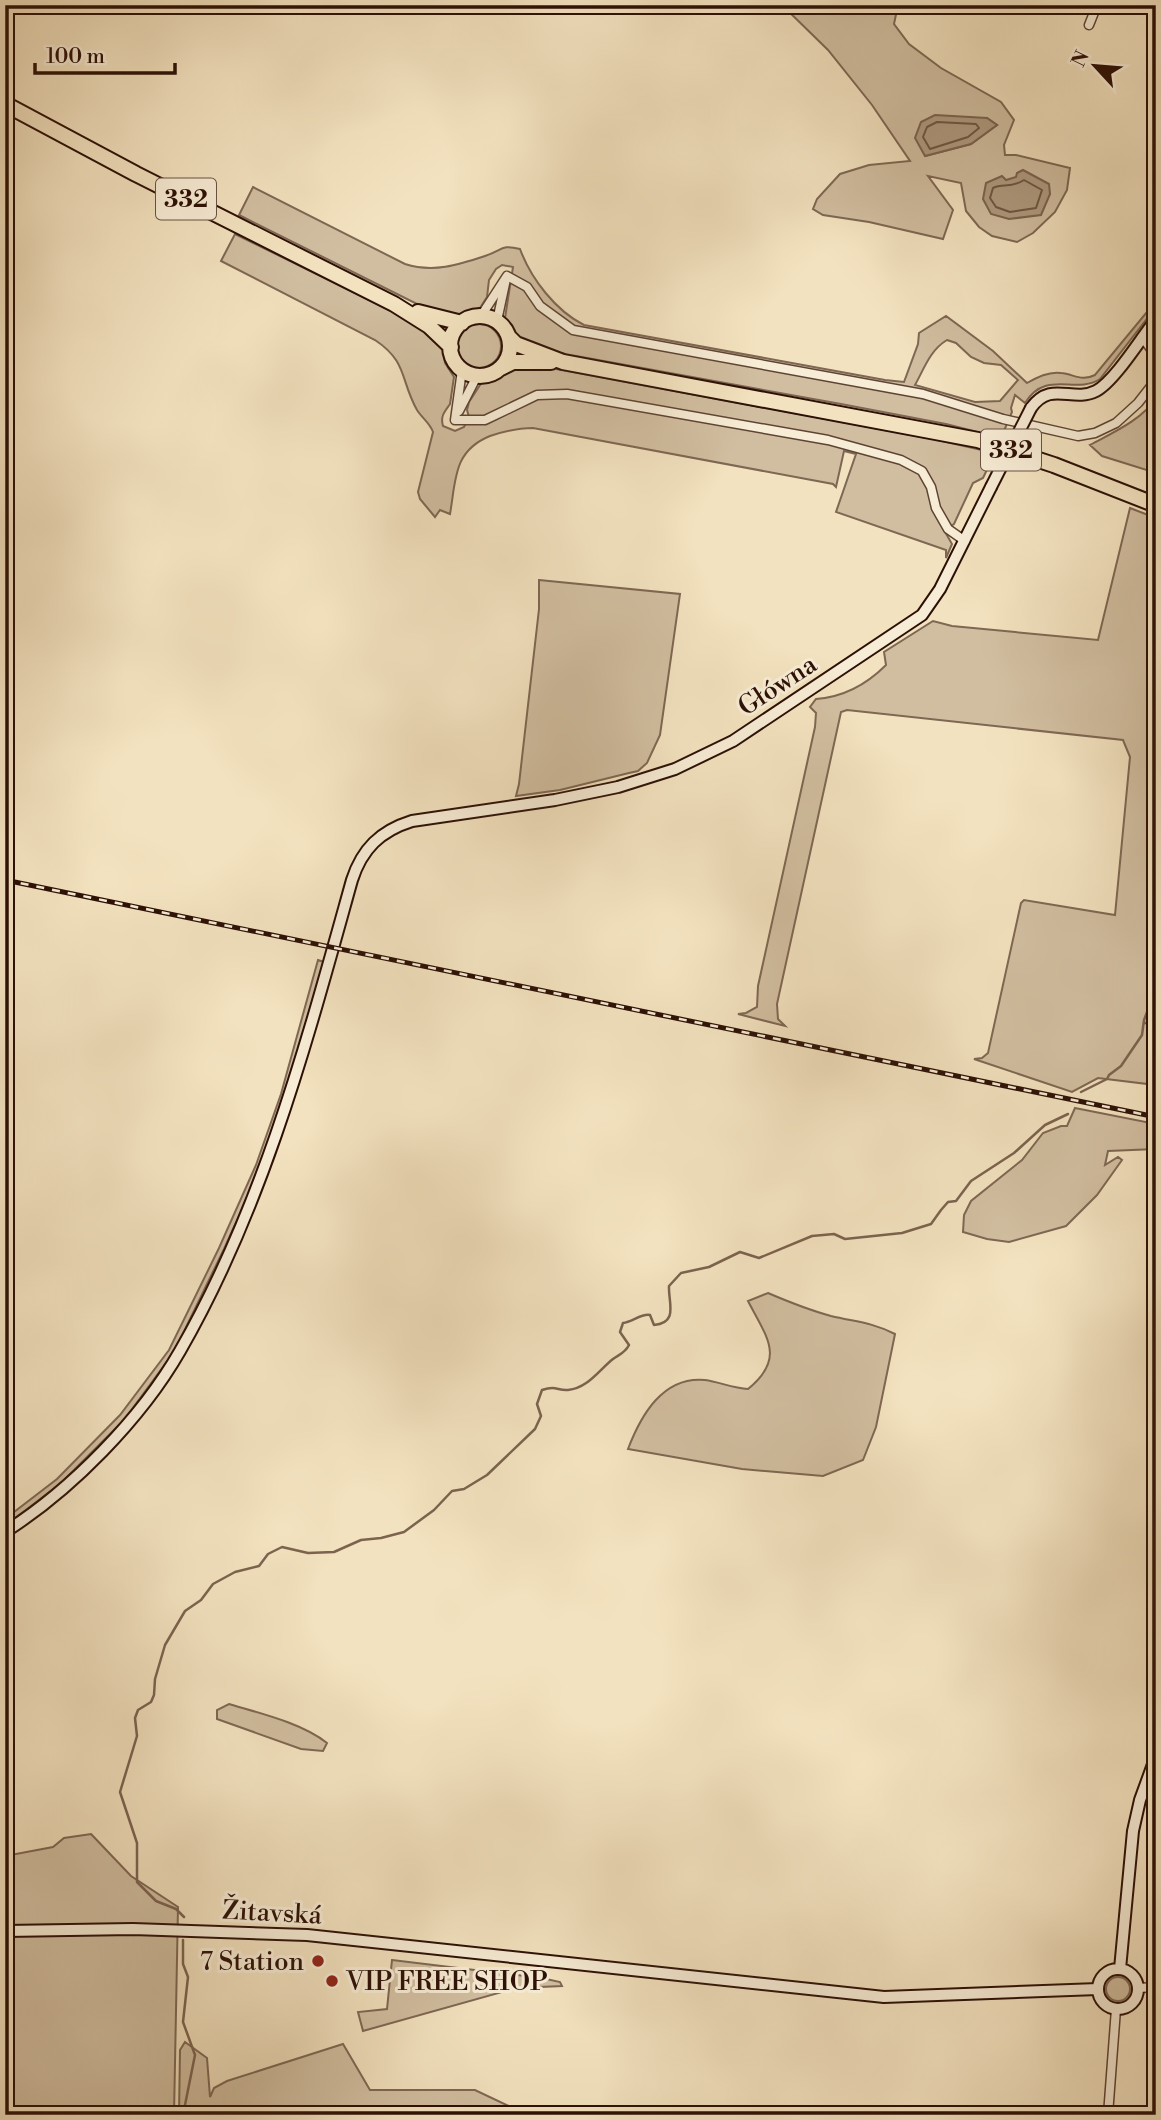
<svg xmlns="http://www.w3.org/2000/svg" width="1161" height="2120" font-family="'Libre Bodoni',serif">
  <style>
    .green { fill: #d1bea0; stroke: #7e6753; stroke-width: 2; fill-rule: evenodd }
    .water { fill: #af9b80; stroke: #7b634f; stroke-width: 2 }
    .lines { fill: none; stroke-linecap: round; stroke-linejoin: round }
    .shore { stroke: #6e5643; stroke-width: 2 }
    .stream { stroke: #7b634f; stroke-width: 2.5 }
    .street-casing { stroke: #5e4434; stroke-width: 11 }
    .secondary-casing { stroke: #2c1006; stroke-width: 14 }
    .highway-casing { stroke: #2c1006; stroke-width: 18 }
    .street { stroke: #f7ecd5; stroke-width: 8 }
    .secondary { stroke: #f7ecd5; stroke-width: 10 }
    .highway { stroke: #f3e2bf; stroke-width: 14 }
    .rail-casing { stroke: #2c1006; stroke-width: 5 }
    .rail { stroke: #f7ecd5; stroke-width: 2.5; stroke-dasharray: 8; stroke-linecap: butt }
    .secondary-bridge-casing { stroke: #2c1006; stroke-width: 14; stroke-linecap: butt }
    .secondary-bridge { stroke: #f7ecd5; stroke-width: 10 }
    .poi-dot { fill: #8f2418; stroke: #f7ecd5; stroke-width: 2.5 }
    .labels { text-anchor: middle; stroke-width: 6; stroke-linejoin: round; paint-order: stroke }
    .shield { fill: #f7ecd5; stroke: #695244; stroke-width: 2 }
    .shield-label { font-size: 24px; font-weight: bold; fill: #2c1006 }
    .street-label { font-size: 26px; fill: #2c1006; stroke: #f7ecd5 }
    .poi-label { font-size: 26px; fill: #2c1006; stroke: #f7ecd5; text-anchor: end }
  </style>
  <rect width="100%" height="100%" fill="#f3e2bf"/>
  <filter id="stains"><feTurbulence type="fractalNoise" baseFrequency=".00286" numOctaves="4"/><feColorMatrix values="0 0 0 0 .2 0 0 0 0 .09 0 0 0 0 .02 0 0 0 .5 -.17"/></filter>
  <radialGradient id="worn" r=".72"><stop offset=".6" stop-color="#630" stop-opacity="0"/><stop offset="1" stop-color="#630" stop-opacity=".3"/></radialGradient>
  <path class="green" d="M 782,5 L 898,5 L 894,24 L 909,44 L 941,68 L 1001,102 L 1014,120 L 1004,145 L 1005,155 L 1016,155 L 1070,168 L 1067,190 L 1055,212 L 1033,233 L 1017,242 L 992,236 L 979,227 L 966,211 L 961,183 L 928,176 L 953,210 L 943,239 L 869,222 L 823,215 L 813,209 L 817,199 L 840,174 L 869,165 L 910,161 L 872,105 L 828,50 ZM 987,118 L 997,125 L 971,144 L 925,156 Z
    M 253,187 L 405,264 C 433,273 458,265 485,256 C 503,250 501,244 520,249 C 531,279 556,311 584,325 L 885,380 L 904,382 L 918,344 L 919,333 L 946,316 L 993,351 L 1027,383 C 1037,377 1049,371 1061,373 C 1074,374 1081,382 1095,375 L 1156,301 L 1156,307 L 1100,379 C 1075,395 1046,369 1025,403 L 1015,395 L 1011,408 L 1012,412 L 1001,438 L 946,424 L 841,404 L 543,350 L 519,339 L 505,318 L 513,267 L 502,265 L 496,269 L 489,280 L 487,297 L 480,308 L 453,317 L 427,309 L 239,215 ZM 947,340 L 956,343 L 971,357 L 984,363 L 1001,365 L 1018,380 L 1000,401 L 975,402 L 915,385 C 924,369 930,350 947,340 Z
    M 235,234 L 422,326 L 443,346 L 445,363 L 454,377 L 450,404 C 445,411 440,416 443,426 L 455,431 L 464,427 L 469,417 L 467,410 L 469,402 L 482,382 L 497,378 L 510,366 L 540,366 L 933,439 L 995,453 L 983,478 L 973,483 L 954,524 L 944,530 L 952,544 L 946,558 L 946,550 L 836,512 L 856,454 L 844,451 L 836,487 L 833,484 L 533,428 C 517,428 505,431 490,436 C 453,451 456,480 450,514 L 440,510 L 435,517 L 420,499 L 418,492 L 433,432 C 430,423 422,418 417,410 C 400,380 408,362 375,340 L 221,261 Z
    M457 346a22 22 0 1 1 44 0a22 22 0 1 1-44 0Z
    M 1156,398 L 1156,473 L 1102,456 L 1090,445 C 1112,433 1142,420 1156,398 Z
    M 1130,508 L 1156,518 L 1156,1085 L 1098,1078 L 1072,1092 L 974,1059 L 982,1058 L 988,1053 L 1021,903 L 1024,900 L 1115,915 L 1130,757 L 1123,740 L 847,710 L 841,712 L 777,1004 L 778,1019 L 785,1026 L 738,1014 L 746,1013 L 757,1007 L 758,986 L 815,727 L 816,713 L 810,707 L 816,699 C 844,697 866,685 886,665 L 884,652 L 933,621 L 952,626 L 1098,640 Z
    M 539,580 L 680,594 L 660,735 L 647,763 L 638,771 L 629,773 L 560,790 L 516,796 L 519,784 L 539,609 Z
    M 318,960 L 324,962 L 286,1097 L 261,1167 L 224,1249 L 174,1352 L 124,1420 L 61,1483 L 5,1526 L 5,1519 L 57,1479 L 120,1415 L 169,1350 L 219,1248 L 256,1165 L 281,1094 Z
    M 1075,1108 L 1156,1124 L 1156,1149 L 1108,1151 L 1105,1165 L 1118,1157 L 1122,1160 L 1097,1195 L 1066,1226 L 1009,1242 L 987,1239 L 963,1232 L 964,1215 L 971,1201 L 1022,1160 L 1043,1133 L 1061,1126 L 1067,1126 Z
    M 768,1293 C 789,1302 809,1310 831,1316 C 856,1322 871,1322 895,1334 L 876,1427 L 863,1460 L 823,1476 L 742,1469 L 628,1449 C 641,1415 663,1376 705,1380 C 719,1382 733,1388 748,1389 C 786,1358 767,1338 748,1301 Z
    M 229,1704 C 259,1713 302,1723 327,1743 L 323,1751 L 301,1749 L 217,1719 L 217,1710 Z
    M 91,1834 L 131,1876 L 178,1907 L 174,2115 L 5,2115 L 5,1856 L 53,1847 L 64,1838 Z
    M 392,1960 L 542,1978 L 560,1982 L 562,1986 L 516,1988 L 363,2031 L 358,2012 L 387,2009 Z
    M1106 1989a12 12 0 1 1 24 0a12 12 0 1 1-24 0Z
    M 185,2042 L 207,2058 L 210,2097 L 214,2088 L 227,2081 L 343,2044 L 370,2090 L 475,2090 L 513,2108 L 560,2115 L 179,2115 L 180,2050 Z"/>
  <path class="water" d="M 935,115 L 987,118 L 997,125 L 971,144 L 925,156 L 915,138 L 921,122 Z
    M 1023,170 L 1049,184 L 1050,194 L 1041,215 L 1009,219 L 991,214 L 983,199 L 986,183 L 1002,176 L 1006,180 L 1016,177 L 1017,173 Z"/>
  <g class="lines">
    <path class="shore" d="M 937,122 L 976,124 L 979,128 L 968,137 L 930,149 L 923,137 L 927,127 Z
      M 1024,180 L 1042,190 L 1036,208 L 1010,212 L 996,207 L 990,198 L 993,188 C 1003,183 1010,189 1024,180 Z"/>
    <path class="stream" d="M 1145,1023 L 1156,1024
      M 1081,1092 L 1107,1079 L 1109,1075 L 1121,1066 L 1142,1035 L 1144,1020 L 1156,989
      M 184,1917 L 176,1909 L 156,1901 L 137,1882 L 137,1843 L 120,1792 L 137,1736 L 135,1718 L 138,1710 L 151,1702 L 154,1695 L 155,1679 L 165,1645 L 185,1611 L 201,1600 L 213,1584 L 235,1572 L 259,1566 L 268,1554 L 282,1547 L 308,1553 L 334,1552 L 361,1540 L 381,1538 L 404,1532 L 434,1510 L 452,1491 L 464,1489 L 487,1475 L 535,1429 L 541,1416 L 537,1404 L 542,1390 C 557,1385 557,1391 568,1390 C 588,1388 599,1370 613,1359 C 620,1354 625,1353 629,1345 L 620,1332 L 623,1323 C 632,1322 642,1313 650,1315 L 654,1325 C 679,1323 668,1302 669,1286 L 681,1273 L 709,1267 L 740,1252 L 759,1258 L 812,1236 L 834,1234 L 845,1239 L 902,1233 L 931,1224 L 941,1210 L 948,1202 L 956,1201 L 971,1181 L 1014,1153 L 1045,1125 L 1068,1114
      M 183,2115 L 195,2055 L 183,2022 L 188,1977 L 183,1964 L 183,1940"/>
    <defs>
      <path id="street" d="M 1089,25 L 1097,5
        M 507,276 L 527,287 L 540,306 L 573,330 L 923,394 L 1003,419 L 1078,436 L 1095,433 L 1116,423 L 1138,403 L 1156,380
        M 481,316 L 507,276
        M 497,321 L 506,279
        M 1142,337 L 1156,356
        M 459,411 L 477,376
        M 455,420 L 485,420 L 537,395 L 567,394 L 828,440 L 901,460 L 922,471 L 931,487 L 936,508 L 948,529 L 965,541
        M 455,420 L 462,370
        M 1138,1988 L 1156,1987
        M 1108,2115 L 1116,2009"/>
      <path id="secondary" d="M 1031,408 C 1051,380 1072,403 1096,391 C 1114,382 1142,337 1156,319
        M 5,1532 C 71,1490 141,1419 180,1351 C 264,1205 307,1041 352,880 C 362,849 380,831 412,821 L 555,800 L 618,787 L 675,769 L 733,741 L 922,615 L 940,589 L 991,487
        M 5,1931 L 133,1929 L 307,1935 L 884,1997 L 1098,1989
        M1098 1989a20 20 0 1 1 40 0a20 20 0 1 1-40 0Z
        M 1120,1969 L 1133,1831 L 1140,1800 L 1156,1756"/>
      <path id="highway" d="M 5,104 L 136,174 L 394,304 L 429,326 L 451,347
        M 418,312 L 462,323
        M450 346a30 30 0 1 1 60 0a30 30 0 1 1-60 0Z
        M 509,337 L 516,344 L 563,362 L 978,440 L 1054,465 L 1156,505
        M 501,368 L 513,362 L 551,362"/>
    </defs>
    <use href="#street" class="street-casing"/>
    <use href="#secondary" class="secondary-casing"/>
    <use href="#highway" class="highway-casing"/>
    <use href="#street" class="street"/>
    <use href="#secondary" class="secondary"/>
    <use href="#highway" class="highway"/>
    <defs>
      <path id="rail" d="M 5,880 L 1156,1117"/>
    </defs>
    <use href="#rail" class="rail-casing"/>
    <use href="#rail" class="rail"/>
    <defs>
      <path id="secondary-bridge" d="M 991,487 L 1031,408"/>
    </defs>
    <use href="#secondary-bridge" class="secondary-bridge-casing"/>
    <use href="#secondary-bridge" class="secondary-bridge"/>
  </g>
  <g class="poi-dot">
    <circle cx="318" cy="1961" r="7"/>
    <circle cx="332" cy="1981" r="7"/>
  </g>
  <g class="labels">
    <g class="shield">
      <rect x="156" y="178.5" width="60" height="41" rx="5"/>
      <rect x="981" y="429.5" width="60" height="41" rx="5"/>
    </g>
    <g class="shield-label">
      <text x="186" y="207">332</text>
      <text x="1011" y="458">332</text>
    </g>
    <g class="street-label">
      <text transform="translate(777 685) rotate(-33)" y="9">Główna</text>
      <text transform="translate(272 1912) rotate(3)" y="9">Žitavská</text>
    </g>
    <g class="poi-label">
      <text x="304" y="1970">7 Station</text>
      <text x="346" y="1990" text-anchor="start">VIP FREE SHOP</text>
    </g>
  </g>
  <rect width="1161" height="2120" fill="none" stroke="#f3e2bf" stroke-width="28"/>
  <rect x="7" y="7" width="1147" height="2106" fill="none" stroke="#2c1006" stroke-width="3.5"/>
  <rect x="14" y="14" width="1133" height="2092" fill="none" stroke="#2c1006" stroke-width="2"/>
  <g transform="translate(1095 66) rotate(296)" stroke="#f7ecd5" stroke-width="5" paint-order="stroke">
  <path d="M0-5L12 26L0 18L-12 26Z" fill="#2c1006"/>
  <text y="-10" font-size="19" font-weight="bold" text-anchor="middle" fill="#2c1006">N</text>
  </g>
  <path d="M35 63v10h140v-10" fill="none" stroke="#2c1006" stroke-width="3.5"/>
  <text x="46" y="63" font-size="21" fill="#2c1006" stroke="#f7ecd5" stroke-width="5" paint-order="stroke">100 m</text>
  <rect width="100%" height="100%" filter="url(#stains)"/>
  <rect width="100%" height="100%" fill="url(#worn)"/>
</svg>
